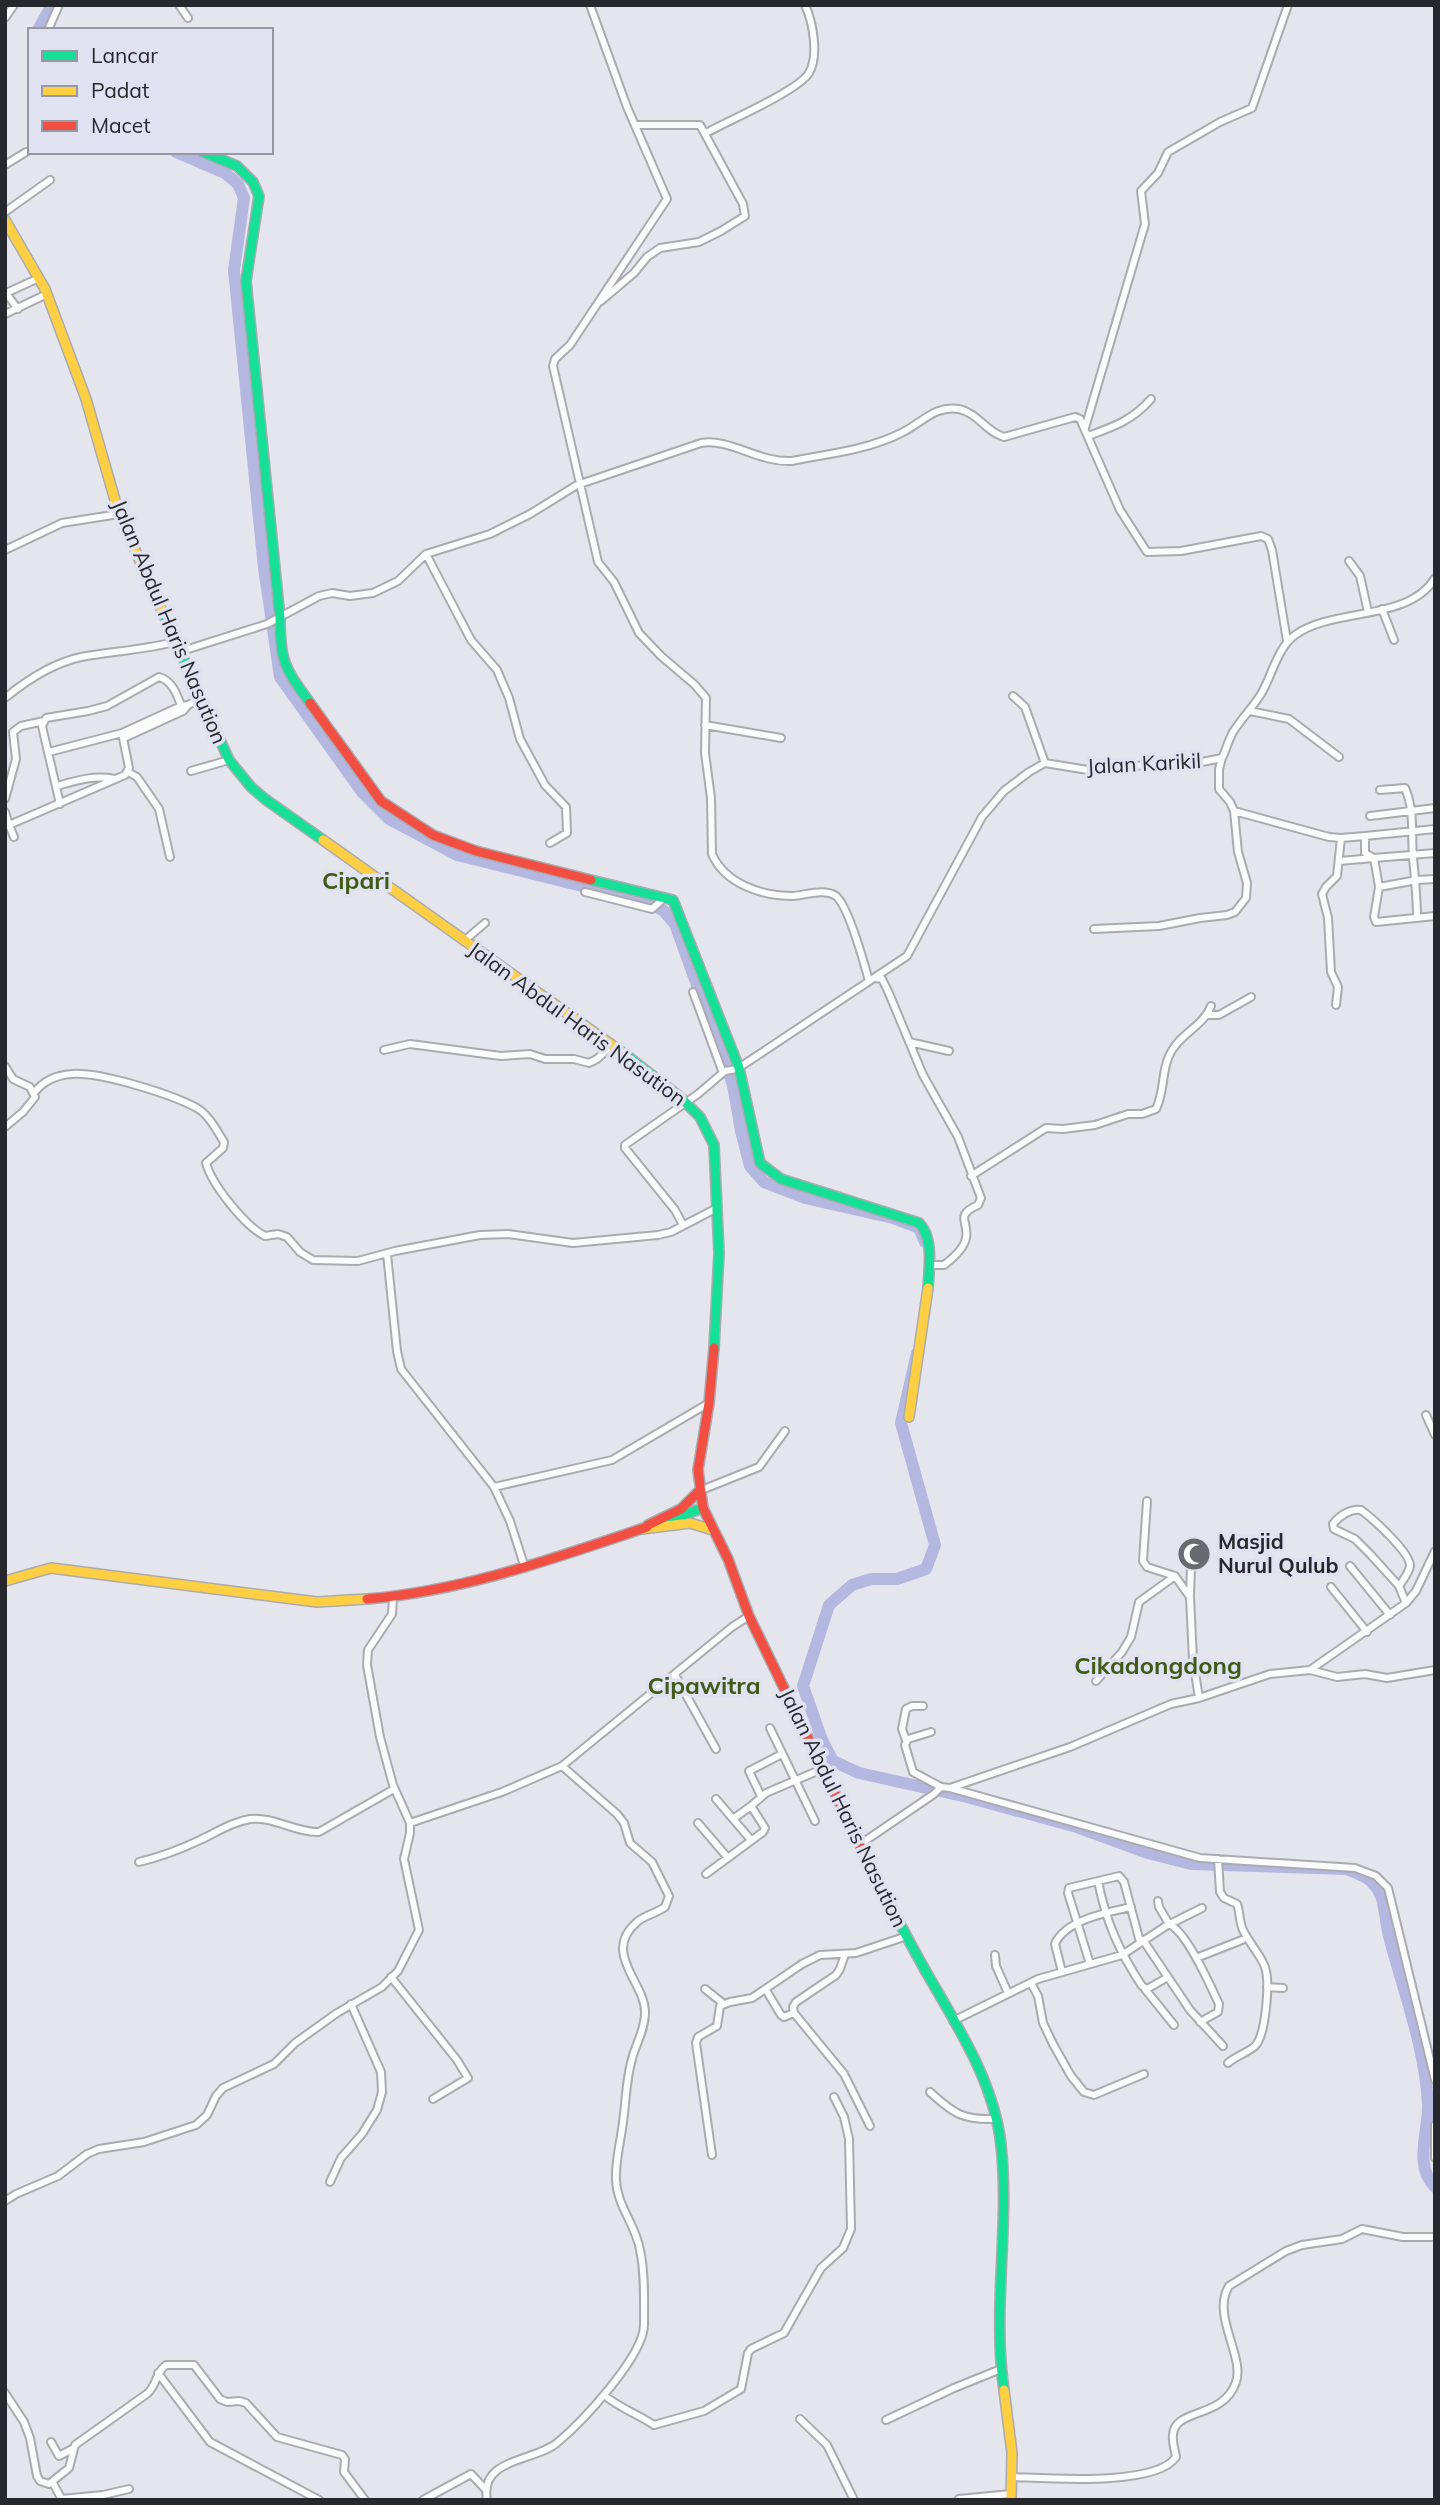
<svg xmlns="http://www.w3.org/2000/svg" width="1440" height="2505" font-family="Mulish,sans-serif">
  <style>
    .lines { fill: none; stroke-linecap: round; stroke-linejoin: round }
    .river { stroke: #b4b8e0; stroke-width: 12 }
    .street-casing { stroke: #aaabb0; stroke-width: 10 }
    .fast-casing { stroke: #aaabb0; stroke-width: 12 }
    .slow-casing { stroke: #aaabb0; stroke-width: 12 }
    .jam-casing { stroke: #aaabb0; stroke-width: 12 }
    .street { stroke: #fbfbfc; stroke-width: 6 }
    .fast { stroke: #16e098; stroke-width: 9 }
    .slow { stroke: #ffcf43; stroke-width: 9 }
    .jam { stroke: #f24e42; stroke-width: 9 }
    .labels { text-anchor: middle; stroke-width: 7; stroke-linejoin: round; paint-order: stroke }
    .street-label { font-size: 21px; fill: #27282d; stroke: #e0e2f1 }
    .poi-label { font-size: 21px; font-weight: bold; fill: #27282d; stroke: #e0e2f1; text-anchor: start }
    .quarter-label { font-size: 24px; font-weight: bold; fill: #3f5b17; stroke: #e0e2f1 }
  </style>
  <rect width="100%" height="100%" fill="#e4e5ed"/>
  <g class="lines">
    <path class="river" d="M 38,30 L 52,5
      M 176,152 L 225,173 L 238,184 L 244,198 L 234,270 L 264,568 L 280,677 L 362,792 L 389,819 L 457,855 L 650,903 L 664,911 L 675,924 L 733,1085 L 741,1131 L 750,1166 L 764,1182 L 805,1198 L 893,1218 L 919,1228 L 925,1242
      M 917,1353 L 901,1423 L 935,1545 L 926,1569 L 897,1579 L 871,1579 L 852,1585 L 829,1605 L 803,1686 L 822,1740 L 833,1761 L 859,1773 L 967,1797 L 1077,1827 L 1148,1853 L 1191,1864 L 1347,1869 C 1361,1875 1373,1878 1380,1894 C 1384,1900 1386,1925 1389,1936 C 1403,1991 1425,2046 1428,2104 C 1429,2131 1413,2165 1435,2187"/>
    <defs>
      <path id="street" d="M 179,5 L 188,18
        M 590,5 L 627,107 L 667,199 L 570,345 L 555,359 L 553,366 L 598,562 L 614,582 L 639,633 L 661,656 L 695,685 L 706,698 L 705,753 L 711,798 L 712,854 C 725,884 762,896 793,896 C 806,895 824,888 836,896 C 849,907 864,963 869,981
        M 5,18 L 14,5
        M 48,30 L 59,5
        M 706,133 C 727,121 798,91 809,73 C 819,56 813,22 805,5
        M 5,165 L 26,152
        M 5,212 L 50,180
        M 5,292 L 18,309
        M 6,293 L 39,278
        M 601,301 L 634,273 L 647,257 L 660,248 L 699,242 L 721,231 L 745,216 L 743,204 L 700,125 L 635,125
        M 5,314 L 47,294
        M 1085,428 L 1145,224 L 1141,191 L 1158,173 L 1168,152 L 1220,122 L 1252,108 L 1288,5
        M 1088,436 C 1113,427 1133,420 1151,399
        M 5,550 L 62,523 L 119,514
        M 426,554 L 471,640 L 497,670 L 509,698 L 520,739 L 545,785 L 566,807 L 567,833 L 550,843
        M 1349,561 L 1360,576 L 1368,612
        M 1382,609 L 1394,640
        M 182,651 L 267,624 L 319,596 L 332,593 L 350,596 L 373,593 L 398,581 L 426,554 L 490,534 L 530,514 L 577,485 L 701,443 C 730,438 759,463 792,461 C 827,454 868,450 901,433 C 921,424 934,405 959,409 C 978,413 986,432 1004,437 L 1075,417 L 1080,419 L 1120,510 L 1147,552 L 1181,551 L 1261,536 L 1268,539 L 1272,550 L 1287,641
        M 1013,696 L 1025,707 L 1045,763
        M 5,698 C 27,680 53,663 81,657 C 113,651 146,650 178,641
        M 1250,711 L 1289,719 L 1339,757
        M 705,725 L 781,738
        M 124,738 L 183,711 L 188,705 L 202,698
        M 49,752 L 122,733 L 181,706 L 188,705
        M 1222,758 L 1219,769 L 1219,789 L 1230,802 L 1234,811 L 1329,837 L 1341,838 L 1365,836
        M 191,771 L 229,760
        M 128,772 L 137,777 L 159,809 L 170,857
        M 57,786 C 78,780 94,775 115,779
        M 1380,790 L 1405,788 C 1415,811 1411,833 1413,858 C 1415,878 1417,897 1417,918
        M 5,799 L 16,759 L 13,732 L 21,726 L 44,721
        M 60,804 L 42,726 L 46,718 L 88,711 L 107,706 L 159,677 C 174,681 178,698 183,711
        M 5,812 L 9,825 L 125,775 L 129,768 L 122,733
        M 1370,816 L 1435,808
        M 9,825 L 14,837
        M 1435,829 L 1365,836 L 1365,853 L 1374,858 L 1435,853
        M 1339,861 L 1374,858 L 1379,887 L 1374,917 L 1376,922 L 1435,916
        M 1379,887 L 1417,880 L 1435,879
        M 585,892 L 652,909 L 664,898
        M 1094,929 L 1159,926 L 1200,918 L 1227,915 L 1235,912 L 1246,898 L 1247,883 L 1238,852 L 1234,811
        M 464,941 L 485,923
        M 876,978 L 882,979 L 888,991 L 923,1075 L 958,1137 L 981,1198 L 978,1205 C 954,1216 969,1220 966,1238 C 964,1249 952,1259 944,1265 L 929,1265
        M 693,992 L 723,1073
        M 1336,1005 L 1338,987 L 1331,972 L 1328,918 L 1322,894 L 1326,887 L 1337,876 L 1341,838
        M 1207,1015 L 1219,1015 L 1251,997
        M 909,1042 L 949,1051
        M 384,1050 L 410,1044 L 501,1056 L 530,1054 L 545,1059 L 574,1059 L 589,1063 L 597,1059 L 612,1045
        M 5,1066 L 13,1079 L 30,1087 L 35,1097 L 23,1112 L 5,1127
        M 34,1093 C 43,1081 56,1075 72,1074 C 101,1072 171,1094 197,1108 C 209,1115 217,1131 224,1142 L 223,1148 L 206,1163 C 212,1185 245,1226 265,1236 L 278,1234 L 287,1237 L 300,1252 L 313,1260 L 358,1261 L 395,1251 L 480,1235 L 508,1234 L 573,1243 L 658,1235 L 671,1232 L 717,1208
        M 971,1176 L 1046,1128 L 1063,1129 L 1095,1125 L 1128,1114 L 1142,1114 L 1156,1109 C 1166,1089 1160,1065 1175,1046 C 1185,1032 1205,1023 1211,1006
        M 683,1225 L 675,1210 L 625,1148 L 625,1145 L 698,1094 L 725,1071 L 737,1069 L 907,956 L 982,817 L 1004,791 L 1029,772 L 1045,763 L 1094,771 L 1115,767 L 1202,762 L 1222,758 C 1227,748 1229,737 1235,729 C 1243,717 1253,707 1261,694 C 1272,676 1277,648 1295,635 C 1333,607 1409,622 1435,578
        M 387,1254 L 397,1351 L 401,1369 L 494,1487 L 510,1521 L 525,1568
        M 1426,1415 L 1435,1435
        M 494,1487 L 612,1460 L 709,1403
        M 699,1491 L 759,1467 L 785,1431
        M 1147,1501 L 1143,1561 L 1147,1567 L 1175,1576 L 1190,1597 L 1193,1660 L 1199,1698
        M 1350,1566 L 1390,1615
        M 1399,1586 C 1403,1580 1409,1573 1410,1566 C 1411,1553 1372,1518 1361,1510 C 1351,1508 1339,1516 1333,1524 L 1334,1529 L 1355,1539 L 1371,1555 L 1399,1586 L 1406,1603
        M 1331,1587 L 1367,1632
        M 1190,1595 L 1191,1566
        M 393,1597 L 392,1614 L 368,1650 L 367,1665 L 380,1737 L 393,1785 L 410,1823
        M 1310,1670 L 1337,1677 L 1365,1674 L 1387,1678 L 1435,1670
        M 675,1675 L 716,1749
        M 1096,1681 L 1122,1652 L 1131,1637 L 1139,1602 L 1175,1576
        M 770,1728 L 815,1821
        M 931,1732 L 908,1739 L 905,1745 L 913,1772 L 941,1787
        M 906,1740 L 902,1729 L 906,1709 L 912,1706 L 923,1706
        M 950,1788 L 1200,1858 L 1355,1868 L 1376,1876 L 1388,1888 L 1435,2080
        M 761,1796 L 749,1771 L 782,1754
        M 716,1799 L 751,1840
        M 733,1819 L 751,1806
        M 698,1823 L 728,1858
        M 859,1845 L 934,1794 L 941,1787 L 950,1788 L 1070,1747 L 1171,1704 L 1199,1698 L 1270,1674 L 1310,1670 L 1406,1603 L 1416,1591 L 1435,1551
        M 1218,1859 L 1220,1892 L 1224,1898 L 1237,1904 C 1240,1912 1239,1921 1243,1930 C 1249,1943 1260,1954 1265,1967 C 1270,1982 1266,2035 1255,2046 C 1249,2052 1236,2056 1228,2063
        M 139,1862 C 160,1857 181,1849 200,1840 C 217,1832 232,1822 250,1819 C 273,1816 296,1833 319,1832 L 394,1789
        M 706,1874 L 763,1832 L 765,1828 L 751,1806 L 766,1793 L 822,1769
        M 1098,1881 C 1106,1922 1119,1951 1142,1986 L 1147,1989 L 1168,1977
        M 1158,1901 L 1159,1907 L 1169,1924
        M 1170,1924 L 1202,1908
        M 1143,1940 L 1190,2010 L 1223,2046
        M 995,1955 L 996,1966 L 1008,1993
        M 1196,1958 L 1242,1940
        M 1090,1964 L 1068,1893 L 1069,1888 L 1119,1876 L 1124,1882 L 1140,1942
        M 1062,1972 L 1055,1944 C 1065,1920 1108,1912 1131,1907
        M 391,1977 L 457,2060 L 468,2078 L 433,2099
        M 1031,1983 L 1038,1996 L 1043,2023 L 1053,2044 L 1071,2076 L 1084,2092 L 1094,2095 L 1144,2074
        M 1267,1987 L 1283,1988
        M 705,1989 L 724,2004
        M 1145,1989 L 1174,2025
        M 766,1990 L 781,2015 L 784,2017 L 794,2013 L 844,2074 L 870,2126
        M 794,2013 L 793,2007 L 796,2002 L 836,1975 L 840,1969 L 845,1954
        M 953,2021 L 1038,1979 L 1122,1955 L 1169,1924 C 1187,1932 1210,1985 1219,2004 L 1218,2012 L 1200,2022
        M 930,2092 C 954,2114 963,2120 995,2119
        M 1435,2125 L 1435,2158
        M 712,2155 L 696,2043 L 698,2037 L 717,2026 L 720,2006 L 730,2002 L 752,1998 L 802,1964 L 820,1955 L 856,1953 L 907,1936
        M 330,2182 L 341,2158 L 362,2134 L 377,2110 L 382,2092 L 381,2072 L 351,2004
        M 5,2201 L 16,2194 L 58,2176 L 87,2154 L 99,2149 L 144,2142 L 196,2125 L 207,2115 L 216,2096 L 223,2088 L 274,2064 L 295,2043 L 337,2013 L 382,1987 L 398,1971 L 419,1930 L 404,1859 L 410,1833 L 410,1823 L 502,1792 L 562,1766 L 732,1627 L 749,1616
        M 158,2373 L 210,2442 L 319,2500
        M 5,2393 L 24,2422 L 30,2438 L 37,2476 L 40,2481 L 49,2484 L 69,2468 L 75,2445 L 148,2393 C 157,2384 156,2372 166,2365 L 194,2365 L 220,2399 L 227,2402 L 239,2401 L 246,2403 L 277,2437 L 342,2455 L 345,2459 L 344,2472 L 365,2500
        M 604,2395 C 621,2409 636,2413 654,2425 L 704,2411 L 741,2389 L 748,2353 L 751,2349 L 784,2333 L 821,2268 L 843,2248 L 851,2229 L 849,2139 L 844,2117 L 834,2097
        M 800,2419 L 827,2445 L 854,2500
        M 886,2420 L 954,2388 L 1001,2369
        M 51,2442 L 59,2456 L 74,2448
        M 1012,2477 C 1046,2478 1156,2487 1176,2457 C 1175,2450 1172,2442 1173,2435 C 1174,2408 1224,2419 1236,2382 C 1245,2357 1211,2315 1229,2286 L 1286,2251 L 1302,2245 L 1342,2239 L 1362,2229 L 1403,2237 L 1435,2237
        M 53,2483 L 62,2500
        M 61,2499 L 103,2495 L 129,2489
        M 959,2499 L 1011,2494
        M 423,2500 L 471,2474 L 486,2490
        M 487,2500 C 479,2457 536,2462 558,2442 C 582,2422 645,2355 644,2324 C 644,2300 645,2273 640,2250 C 636,2225 617,2206 616,2180 C 615,2161 621,2140 623,2122 C 626,2101 626,2079 632,2059 C 636,2043 645,2030 645,2013 C 646,1983 601,1953 637,1922 C 645,1915 657,1913 665,1907 L 669,1896 L 652,1862 L 630,1843 L 624,1823 L 617,1814 L 562,1766"/>
      <path id="fast" d="M 203,152 L 237,166 L 253,182 L 259,196 L 246,281 L 280,618 C 280,663 285,668 310,703
        M 163,613 L 229,760 L 251,787 L 265,799 L 323,840
        M 591,880 L 673,900 L 739,1068 L 760,1163 L 781,1179 L 919,1223 C 934,1238 929,1268 928,1288
        M 626,1055 L 680,1097 L 700,1117 L 714,1145 L 719,1253 L 714,1348
        M 661,1523 L 703,1508
        M 861,1847 C 881,1888 902,1929 925,1970 C 956,2024 994,2081 1001,2145 C 1010,2227 992,2308 1004,2390"/>
      <path id="slow" d="M 5,220 L 45,289 L 86,399 L 119,514 L 163,613
        M 323,840 L 626,1055
        M 909,1417 L 928,1288
        M 642,1529 L 690,1523 L 713,1530
        M 5,1581 L 51,1568 L 317,1602 L 367,1599
        M 1004,2390 L 1012,2453 L 1011,2500"/>
      <path id="jam" d="M 310,703 L 381,801 L 433,835 L 476,851 L 591,880
        M 714,1348 L 709,1403 L 698,1470 L 703,1508 L 728,1559 L 749,1616 L 861,1847
        M 648,1525 L 681,1509 L 699,1491
        M 367,1599 C 464,1591 555,1558 647,1527"/>
    </defs>
    <use href="#street" class="street-casing"/>
    <use href="#fast" class="fast-casing"/>
    <use href="#slow" class="slow-casing"/>
    <use href="#jam" class="jam-casing"/>
    <use href="#street" class="street"/>
    <use href="#fast" class="fast"/>
    <use href="#slow" class="slow"/>
    <use href="#jam" class="jam"/>
  </g>
  <defs>
    <symbol id="mosque-disc" viewBox="-11 -11 22 22"><circle r="9.5" fill="#696a70" stroke="#e0e2f1"/><path d="M3.5-4.9A6 6 0 1 0 3.5 4.9A5 5 0 1 1 3.5-4.9Z" fill="#fff"/></symbol>
  </defs>
  <g fill-rule="evenodd">
    <use href="#mosque-disc" x="1175" y="1535" width="38" height="38"/>
  </g>
  <g class="labels">
    <g class="street-label">
      <text transform="translate(169 622) rotate(67)" y="7">Jalan Abdul Haris Nasution</text>
      <text transform="translate(1144 764) rotate(-3)" y="7">Jalan Karikil</text>
      <text transform="translate(577 1024) rotate(36)" y="7">Jalan Abdul Haris Nasution</text>
      <text transform="translate(843 1808) rotate(64)" y="7">Jalan Abdul Haris Nasution</text>
    </g>
    <g class="poi-label">
      <text x="1218" y="1549">Masjid<tspan x="1218" dy="24">Nurul Qulub</tspan></text>
    </g>
    <g class="quarter-label">
      <text x="356" y="889">Cipari</text>
      <text x="1158" y="1674">Cikadongdong</text>
      <text x="704" y="1694">Cipawitra</text>
    </g>
  </g>
  <rect width="1440" height="2505" fill="none" stroke="#27282d" stroke-width="14"/>
  <rect x="28" y="28" width="245" height="126" fill="#e0e2f1" stroke="#9698a3" stroke-width="2"/>
  <rect x="42" y="51" width="35" height="10" fill="#16e098" stroke="#9698a3" stroke-width="2"/>
  <text x="91" y="63" font-size="21" fill="#27282d">Lancar</text>
  <rect x="42" y="86" width="35" height="10" fill="#ffcf43" stroke="#9698a3" stroke-width="2"/>
  <text x="91" y="98" font-size="21" fill="#27282d">Padat</text>
  <rect x="42" y="121" width="35" height="10" fill="#f24e42" stroke="#9698a3" stroke-width="2"/>
  <text x="91" y="133" font-size="21" fill="#27282d">Macet</text>
</svg>
